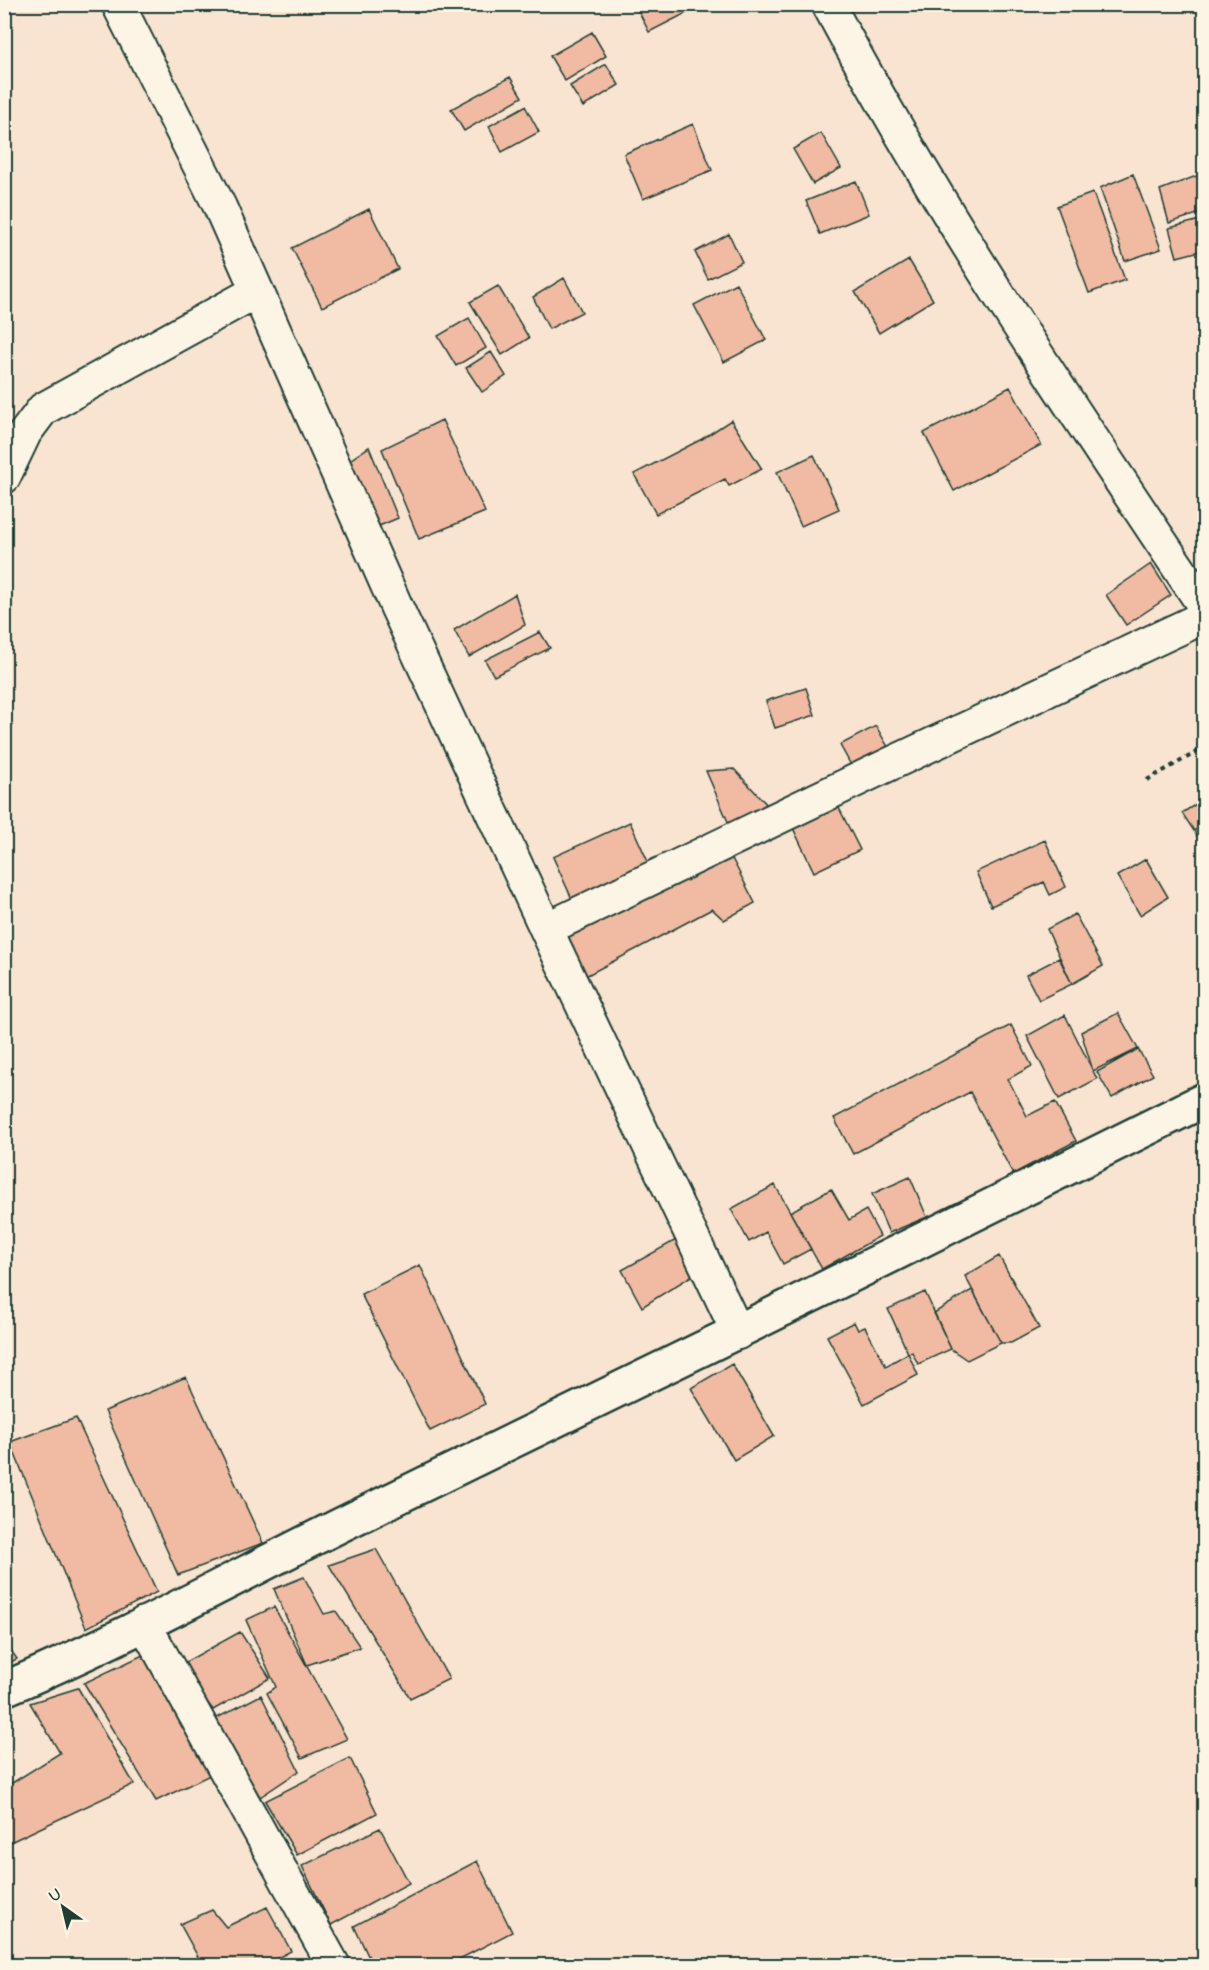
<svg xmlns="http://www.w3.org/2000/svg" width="1209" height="1970" font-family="'Comic Neue',sans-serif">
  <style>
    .building { fill: #f0bba2; stroke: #1f3d34; stroke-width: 1.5 }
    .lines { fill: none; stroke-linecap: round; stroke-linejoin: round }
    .minor-casing { stroke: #1f3d34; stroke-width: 36 }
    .tertiary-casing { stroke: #1f3d34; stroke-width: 38 }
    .path { stroke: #1f3d34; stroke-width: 4; stroke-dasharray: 4.5 4.5; stroke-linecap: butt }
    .minor { stroke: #fcf5e5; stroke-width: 32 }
    .tertiary { stroke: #fcf5e5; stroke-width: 33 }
  </style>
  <rect width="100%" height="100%" fill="#f8e4d1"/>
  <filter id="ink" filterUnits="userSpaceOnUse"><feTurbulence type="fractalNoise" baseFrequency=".0167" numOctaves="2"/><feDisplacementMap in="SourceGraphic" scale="12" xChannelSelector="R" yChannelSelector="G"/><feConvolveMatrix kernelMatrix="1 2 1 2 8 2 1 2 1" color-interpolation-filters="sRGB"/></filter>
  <g filter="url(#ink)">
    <path class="building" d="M 635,4 L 702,4 L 702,5 L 649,32 Z
      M 592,32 L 606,56 L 565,81 L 550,56 Z
      M 606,64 L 619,85 L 583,107 L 570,86 Z
      M 510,77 L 522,97 L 464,131 L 451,109 Z
      M 525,106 L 539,132 L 502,152 L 489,126 Z
      M 693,124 L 712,170 L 643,199 L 624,154 Z
      M 821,133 L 841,168 L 813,184 L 793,149 Z
      M 1204,173 L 1204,212 L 1169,223 L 1160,190 Z
      M 1133,174 L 1161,249 L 1125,261 L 1100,188 Z
      M 856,181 L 869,214 L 820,234 L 806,201 Z
      M 1093,193 L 1125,280 L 1089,293 L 1057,206 Z
      M 369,209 L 398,269 L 322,307 L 292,248 Z
      M 1204,219 L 1204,250 L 1177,257 L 1169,228 Z
      M 729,234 L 742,262 L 708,279 L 695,252 Z
      M 909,260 L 933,300 L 879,333 L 855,292 Z
      M 564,278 L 582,312 L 549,329 L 533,297 Z
      M 736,283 L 766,340 L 724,362 L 694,305 Z
      M 498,286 L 529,338 L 502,355 L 470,302 Z
      M 469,318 L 486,348 L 456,366 L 438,336 Z
      M 491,352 L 506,376 L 482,392 L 466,368 Z
      M 1010,387 L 1041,445 L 954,491 L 924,433 Z
      M 442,420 L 485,512 L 419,539 L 382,449 Z
      M 731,420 L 762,469 L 729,486 L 725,479 L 656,514 L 634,474 L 702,439 Z
      M 369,447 L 398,518 L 372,529 L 344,464 Z
      M 814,455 L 839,509 L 801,526 L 777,472 Z
      M 1151,564 L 1171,595 L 1126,625 L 1106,595 Z
      M 515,594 L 525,625 L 469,657 L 454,630 Z
      M 540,632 L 550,648 L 494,676 L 485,660 Z
      M 806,688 L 815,715 L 775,728 L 766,701 Z
      M 876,726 L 888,747 L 852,767 L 840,745 Z
      M 734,769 L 769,807 L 729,824 L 706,771 Z
      M 1204,799 L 1204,824 L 1194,831 L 1182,813 Z
      M 838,806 L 860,850 L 814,872 L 793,828 Z
      M 630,822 L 649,864 L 572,899 L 553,857 Z
      M 1204,824 L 1204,848 L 1194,831 Z
      M 1045,840 L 1066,887 L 1050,895 L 1044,882 L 991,906 L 976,872 Z
      M 727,849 L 755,903 L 724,920 L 712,909 L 582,978 L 560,937 Z
      M 1146,859 L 1168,897 L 1140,915 L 1117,876 Z
      M 1075,914 L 1103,966 L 1072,984 L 1047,929 Z
      M 1059,958 L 1072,984 L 1039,1000 L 1026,975 Z
      M 1118,1013 L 1138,1049 L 1093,1071 L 1081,1032 Z
      M 1065,1015 L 1097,1079 L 1059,1099 L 1027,1036 Z
      M 1011,1025 L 1032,1066 L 1008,1079 L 1027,1116 L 1055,1102 L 1076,1141 L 1013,1174 L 970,1092 L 853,1154 L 834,1118 Z
      M 1138,1049 L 1153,1075 L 1112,1098 L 1097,1072 Z
      M 910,1177 L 927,1217 L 889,1233 L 872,1194 Z
      M 775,1185 L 811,1249 L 783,1264 L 766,1232 L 749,1242 L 731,1209 Z
      M 831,1189 L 849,1220 L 866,1210 L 880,1236 L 822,1269 L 790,1212 Z
      M 676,1240 L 693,1275 L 642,1307 L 622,1270 Z
      M 999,1256 L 1039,1328 L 1011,1343 L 1001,1343 L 965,1276 Z
      M 420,1265 L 485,1404 L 430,1431 L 361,1294 Z
      M 972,1290 L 1001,1343 L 967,1360 L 951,1349 L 934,1313 Z
      M 925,1292 L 951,1349 L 918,1364 L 912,1352 L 908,1353 L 888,1309 Z
      M 854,1322 L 858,1330 L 865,1327 L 886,1366 L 908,1353 L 918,1375 L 864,1404 L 827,1336 Z
      M 732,1364 L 774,1436 L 734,1460 L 691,1388 Z
      M 186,1377 L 263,1543 L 178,1575 L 105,1411 Z
      M 76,1418 L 157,1592 L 86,1628 L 10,1442 Z
      M 376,1549 L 449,1679 L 410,1698 L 329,1565 Z
      M 304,1577 L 324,1614 L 336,1611 L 360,1647 L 307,1665 L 274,1589 Z
      M 274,1607 L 347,1739 L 302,1758 L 267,1693 L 276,1687 L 246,1620 Z
      M 240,1632 L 270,1678 L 213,1710 L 180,1665 Z
      M 4,1641 L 17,1659 L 4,1665 Z
      M 145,1654 L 210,1775 L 156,1801 L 84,1683 Z
      M 78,1688 L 134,1784 L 4,1845 L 4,1788 L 60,1753 L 30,1703 Z
      M 261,1695 L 299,1771 L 260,1797 L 215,1719 Z
      M 350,1758 L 377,1813 L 297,1855 L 265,1801 Z
      M 380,1828 L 409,1883 L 331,1925 L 302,1866 Z
      M 477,1861 L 512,1932 L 446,1966 L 373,1966 L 354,1926 Z
      M 267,1907 L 291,1951 L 262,1966 L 203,1966 L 180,1924 L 212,1910 L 226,1927 Z"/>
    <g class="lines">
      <defs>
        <path id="minor" d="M 118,4 L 220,207 L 397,608 L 546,929 L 738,1333
          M 828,4 C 940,214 1072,409 1204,606
          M 4,477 L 25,433 L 43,409 L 257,291
          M 546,929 L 888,765 L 1204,617
          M 144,1623 L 334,1966"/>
        <path id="tertiary" d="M 4,1689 C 126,1638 242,1573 361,1515 C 643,1379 924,1240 1204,1100"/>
      </defs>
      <use href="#minor" class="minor-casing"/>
      <use href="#tertiary" class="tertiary-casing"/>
      <path class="path" d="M 1147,780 L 1204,748"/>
      <use href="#minor" class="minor"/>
      <use href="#tertiary" class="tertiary"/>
    </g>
  </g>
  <rect width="1209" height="1970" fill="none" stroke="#fcf5e5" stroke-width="24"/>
  <rect x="12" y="12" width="1185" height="1946" fill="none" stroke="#1f3d34" stroke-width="2" filter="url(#ink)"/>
  <g transform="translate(63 1907) rotate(326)" stroke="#fcf5e5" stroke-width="4.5" paint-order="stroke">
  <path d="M0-4.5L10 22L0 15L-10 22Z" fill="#1f3d34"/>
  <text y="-9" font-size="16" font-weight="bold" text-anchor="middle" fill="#1f3d34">U</text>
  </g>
</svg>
